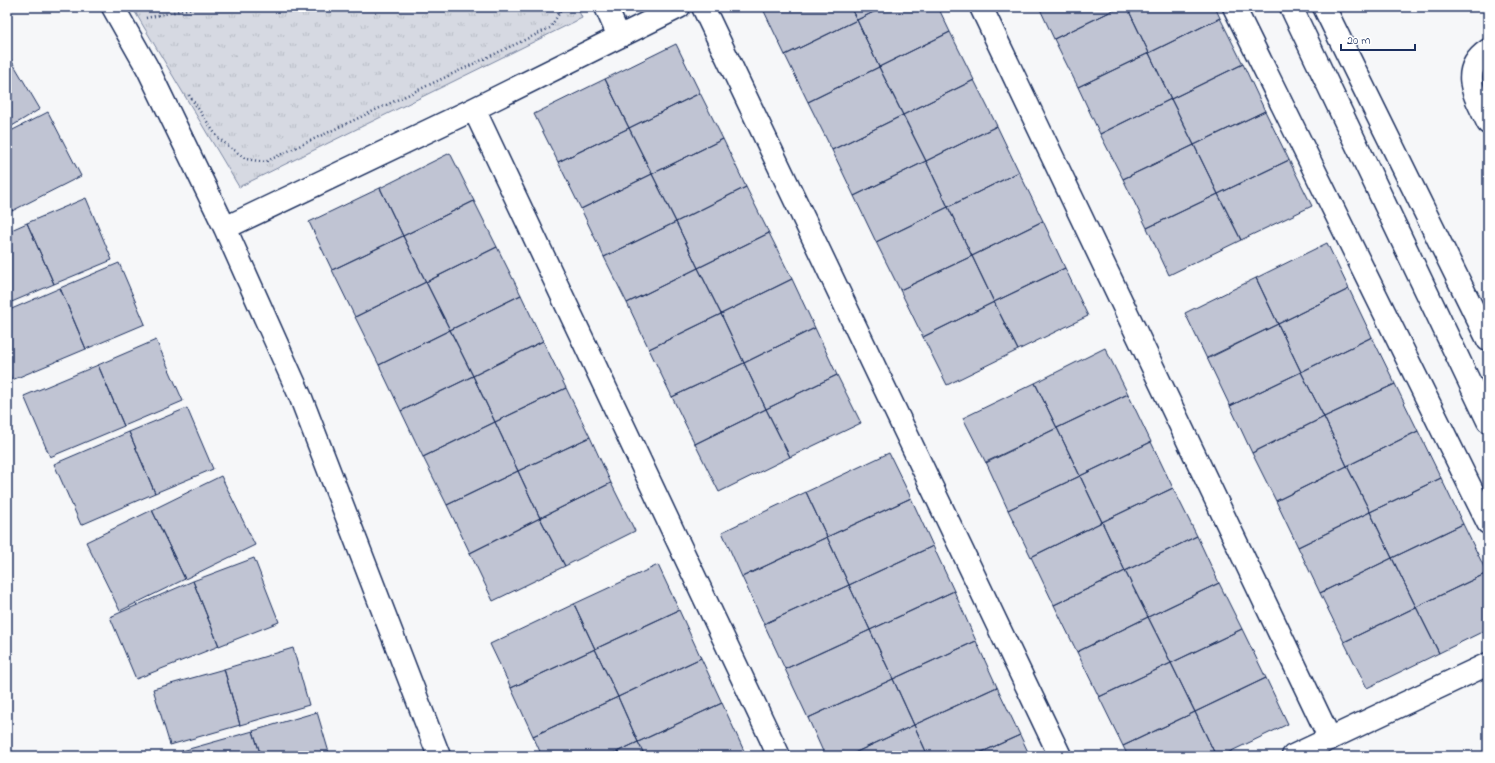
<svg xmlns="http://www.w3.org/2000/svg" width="1495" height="763" font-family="'Indie Flower',sans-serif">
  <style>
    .park { fill: url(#park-tufts); stroke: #7884a0 }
    .building { fill: #c0c4d3; stroke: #1b2f5e }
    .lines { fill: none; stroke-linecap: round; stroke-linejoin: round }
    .street-casing { stroke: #1b2f5e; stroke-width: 25 }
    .secondary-casing { stroke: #1b2f5e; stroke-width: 25 }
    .path { stroke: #1b2f5e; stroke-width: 2.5; stroke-dasharray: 1 3; stroke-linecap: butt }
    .street { stroke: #fff; stroke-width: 22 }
    .secondary { stroke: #fff; stroke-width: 22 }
  </style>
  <defs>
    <pattern id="park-tufts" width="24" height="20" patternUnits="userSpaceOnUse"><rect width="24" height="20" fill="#d6d9e2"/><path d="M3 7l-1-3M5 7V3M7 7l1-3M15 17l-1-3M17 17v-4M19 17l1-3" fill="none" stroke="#b7bbc4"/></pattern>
  </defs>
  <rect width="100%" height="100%" fill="#f6f7f9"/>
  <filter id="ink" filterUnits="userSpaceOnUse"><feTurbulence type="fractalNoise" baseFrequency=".025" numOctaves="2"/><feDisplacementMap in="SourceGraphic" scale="8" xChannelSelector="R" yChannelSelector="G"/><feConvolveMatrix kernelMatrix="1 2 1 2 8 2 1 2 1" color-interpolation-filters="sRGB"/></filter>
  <g filter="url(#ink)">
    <path class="park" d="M 132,7 L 577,7 L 582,18 L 239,187 Z"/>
    <path class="building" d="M 762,7 L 850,7 L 857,20 L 785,55 Z
      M 850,7 L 884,7 L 857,20 Z
      M 884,7 L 938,7 L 950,32 L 879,67 L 857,20 Z
      M 1039,7 L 1120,7 L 1054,39 Z
      M 1120,7 L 1127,7 L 1149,53 L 1078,87 L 1054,39 Z
      M 1127,7 L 1215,7 L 1220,18 L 1149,53 Z
      M 1220,18 L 1243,64 L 1171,99 L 1149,53 Z
      M 857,20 L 879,67 L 808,102 L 785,55 Z
      M 950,32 L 974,80 L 903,115 L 879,67 Z
      M 676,44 L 700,93 L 629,128 L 605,79 Z
      M 7,53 L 40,109 L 7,129 Z
      M 1149,53 L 1171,99 L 1100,134 L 1078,87 Z
      M 1243,64 L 1265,111 L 1194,145 L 1171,99 Z
      M 879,67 L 903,115 L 832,150 L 808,102 Z
      M 605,79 L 629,128 L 558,162 L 534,114 Z
      M 974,80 L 997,126 L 926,161 L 903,115 Z
      M 700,93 L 723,139 L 652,174 L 629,128 Z
      M 1171,99 L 1194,145 L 1123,179 L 1100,134 Z
      M 1265,111 L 1289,160 L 1218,194 L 1194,145 Z
      M 48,112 L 81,176 L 12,211 L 7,201 L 7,133 Z
      M 903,115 L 926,161 L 854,196 L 832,150 Z
      M 997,126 L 1019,172 L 948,207 L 926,161 Z
      M 629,128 L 652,174 L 581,209 L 558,162 Z
      M 723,139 L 746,187 L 676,222 L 652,174 Z
      M 1194,145 L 1218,194 L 1147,228 L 1123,179 Z
      M 450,153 L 474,201 L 403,236 L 380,188 Z
      M 1289,160 L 1312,206 L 1241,240 L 1218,194 Z
      M 926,161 L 948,207 L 876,242 L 854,196 Z
      M 1019,172 L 1043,221 L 972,256 L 948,207 Z
      M 652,174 L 676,222 L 604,257 L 581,209 Z
      M 746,187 L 769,233 L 698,268 L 676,222 Z
      M 380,188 L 403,236 L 332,270 L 309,222 Z
      M 1218,194 L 1241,240 L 1169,275 L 1147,228 Z
      M 86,198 L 112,260 L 54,284 L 27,223 Z
      M 7,201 L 12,211 L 7,213 Z
      M 474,201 L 497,247 L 426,282 L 403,236 Z
      M 948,207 L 972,256 L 900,290 L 876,242 Z
      M 1043,221 L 1065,268 L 994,302 L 972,256 Z
      M 676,222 L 698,268 L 627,303 L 604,257 Z
      M 27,223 L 54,284 L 7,304 L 7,232 Z
      M 769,233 L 792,279 L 721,314 L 698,268 Z
      M 403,236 L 426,282 L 355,317 L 332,270 Z
      M 1327,243 L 1349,289 L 1278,324 L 1256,278 Z
      M 497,247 L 521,295 L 450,330 L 426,282 Z
      M 972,256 L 994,302 L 923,337 L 900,290 Z
      M 119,263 L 145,324 L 86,349 L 60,288 Z
      M 698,268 L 721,314 L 649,349 L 627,303 Z
      M 1065,268 L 1088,316 L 1018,350 L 994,302 Z
      M 1256,278 L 1278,324 L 1207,359 L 1185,313 Z
      M 792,279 L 815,328 L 744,363 L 721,314 Z
      M 426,282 L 450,330 L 379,365 L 355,317 Z
      M 60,288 L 86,349 L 12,380 L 7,368 L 7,311 Z
      M 1349,289 L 1372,337 L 1301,372 L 1278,324 Z
      M 521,295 L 543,341 L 473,376 L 450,330 Z
      M 994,302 L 1018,350 L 947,385 L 923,337 Z
      M 721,314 L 744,363 L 672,397 L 649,349 Z
      M 1278,324 L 1301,372 L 1230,406 L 1207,358 Z
      M 815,328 L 837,375 L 766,409 L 744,363 Z
      M 450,330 L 473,376 L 401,411 L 379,365 Z
      M 1372,337 L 1395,384 L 1324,417 L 1301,372 Z
      M 156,340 L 183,401 L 124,426 L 98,365 Z
      M 543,341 L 566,388 L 495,422 L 473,376 Z
      M 1105,348 L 1128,394 L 1057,428 L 1035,383 Z
      M 744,363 L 766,409 L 695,444 L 672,397 Z
      M 98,365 L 124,426 L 50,457 L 24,396 Z
      M 1301,372 L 1324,417 L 1252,453 L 1230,406 Z
      M 837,375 L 861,423 L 790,457 L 766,409 Z
      M 473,376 L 495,422 L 423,457 L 401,411 Z
      M 1035,383 L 1057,428 L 986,463 L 963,418 Z
      M 1395,384 L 1418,431 L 1347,466 L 1324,417 Z
      M 566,388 L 590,437 L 518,471 L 495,422 Z
      M 1128,394 L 1151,442 L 1080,476 L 1057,428 Z
      M 187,408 L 213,469 L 155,493 L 129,432 Z
      M 766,409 L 790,457 L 719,492 L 695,444 Z
      M 1324,417 L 1347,466 L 1276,501 L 1252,453 Z
      M 495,422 L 518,471 L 447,505 L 423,457 Z
      M 1057,428 L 1080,476 L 1008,510 L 986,462 Z
      M 1418,431 L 1441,478 L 1370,512 L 1347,466 Z
      M 129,432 L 155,493 L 81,525 L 54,464 Z
      M 590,437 L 611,483 L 540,518 L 518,471 Z
      M 1151,442 L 1173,488 L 1102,522 L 1080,476 Z
      M 889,453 L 911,498 L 827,537 L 806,492 Z
      M 1347,466 L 1370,512 L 1298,547 L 1276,501 Z
      M 518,471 L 540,518 L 470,553 L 447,505 Z
      M 221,476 L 255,545 L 185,579 L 152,510 Z
      M 1080,476 L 1102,522 L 1031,557 L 1008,510 Z
      M 1441,478 L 1463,524 L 1392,558 L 1370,512 Z
      M 611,483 L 635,531 L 565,566 L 540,518 Z
      M 1173,488 L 1197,536 L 1125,571 L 1102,522 Z
      M 806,492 L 827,537 L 742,577 L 722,532 Z
      M 911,498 L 933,546 L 849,585 L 827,537 Z
      M 152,510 L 185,579 L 120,611 L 86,542 Z
      M 1370,512 L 1392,558 L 1320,593 L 1298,547 Z
      M 540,518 L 565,566 L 493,601 L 470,553 Z
      M 1102,522 L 1125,571 L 1054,605 L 1031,557 Z
      M 1463,524 L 1487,573 L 1416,607 L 1392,558 Z
      M 1197,536 L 1219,583 L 1148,617 L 1125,571 Z
      M 827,537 L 849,585 L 764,624 L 742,577 Z
      M 933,546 L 954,591 L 870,630 L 849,585 Z
      M 254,558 L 279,622 L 219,646 L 193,581 Z
      M 1392,558 L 1416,607 L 1344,642 L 1320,593 Z
      M 658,565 L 679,610 L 595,649 L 574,604 Z
      M 1125,571 L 1148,617 L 1077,652 L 1054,605 Z
      M 1487,573 L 1488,629 L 1439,653 L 1416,607 Z
      M 193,581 L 219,646 L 136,679 L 110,617 Z
      M 1219,583 L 1242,629 L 1171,663 L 1148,617 Z
      M 849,585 L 870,630 L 785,669 L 764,624 Z
      M 954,591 L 976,641 L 893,679 L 870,630 Z
      M 574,604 L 595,649 L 511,688 L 490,644 Z
      M 1416,607 L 1439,653 L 1367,688 L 1344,642 Z
      M 679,610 L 701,658 L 618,697 L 595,649 Z
      M 1148,617 L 1171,663 L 1099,697 L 1077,652 Z
      M 1242,629 L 1266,678 L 1195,712 L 1171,663 Z
      M 870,630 L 893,679 L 808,718 L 785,669 Z
      M 976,641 L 997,687 L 914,725 L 893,679 Z
      M 293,648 L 309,705 L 240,725 L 224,669 Z
      M 595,649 L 618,697 L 533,736 L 511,688 Z
      M 701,658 L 722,703 L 638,742 L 618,697 Z
      M 1171,663 L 1195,712 L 1123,746 L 1099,697 Z
      M 224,669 L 240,725 L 170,745 L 153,689 Z
      M 1266,678 L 1288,724 L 1221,756 L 1216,756 L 1195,712 Z
      M 893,679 L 914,725 L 848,756 L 825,756 L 808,718 Z
      M 997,687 L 1020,735 L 973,756 L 928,756 L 914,725 Z
      M 618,697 L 638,742 L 608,756 L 542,756 L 533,736 Z
      M 722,703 L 745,753 L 737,756 L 645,756 L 638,742 Z
      M 317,712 L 330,756 L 261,756 L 253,731 Z
      M 1195,712 L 1216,756 L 1128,756 L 1123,746 Z
      M 914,725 L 928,756 L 848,756 Z
      M 253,731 L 261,756 L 184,756 L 182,751 Z
      M 1020,735 L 1030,756 L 973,756 Z
      M 638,742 L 645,756 L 608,756 Z
      M 745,753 L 746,756 L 737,756 Z"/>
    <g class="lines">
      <defs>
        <path id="street" d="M 113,7 L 148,69 L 225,228 L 301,398 L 439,756
          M 606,7 L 619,37
          M 703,7 L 1060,756
          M 981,7 L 1330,739
          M 1234,7 L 1488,523
          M 1324,7 L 1488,340
          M 1488,50 C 1457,71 1476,97 1488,123
          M 474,109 L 779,756
          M 225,228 L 474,109 L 679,7
          M 1293,756 L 1488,664"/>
        <path id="secondary" d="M 1291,7 L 1488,421"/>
      </defs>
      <use href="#street" class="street-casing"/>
      <use href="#secondary" class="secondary-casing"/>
      <path class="path" d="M 146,18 L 198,7
        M 189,95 L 218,138 L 246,159 L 265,162 L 550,28 L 563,7"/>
      <use href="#street" class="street"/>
      <use href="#secondary" class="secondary"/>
    </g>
  </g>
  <rect width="1495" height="763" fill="none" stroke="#fff" stroke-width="24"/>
  <rect x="12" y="12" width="1471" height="739" fill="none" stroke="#1b2f5e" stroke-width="1.5" filter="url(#ink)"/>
  <path d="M1341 44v6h74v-6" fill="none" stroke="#1b2f5e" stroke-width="2"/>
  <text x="1347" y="44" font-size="12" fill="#1b2f5e" stroke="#ffffff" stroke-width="3" paint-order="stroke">20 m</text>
</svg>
